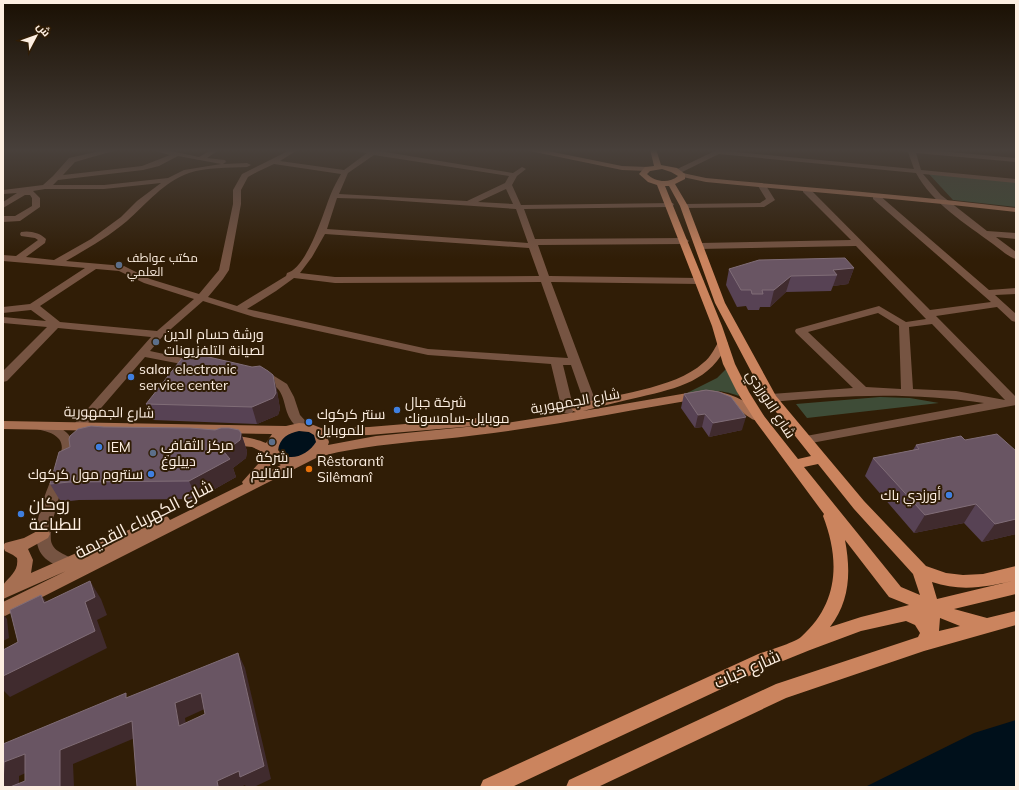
<svg xmlns="http://www.w3.org/2000/svg" width="1019" height="790" font-family="Mulish,Cairo,sans-serif">
  <style>
    .green { fill: #3e4c37 }
    .water { fill: #00101b }
    .lines { fill: none; stroke-linecap: round; stroke-linejoin: round }
    .street { fill: #765442; fill-rule: evenodd }
    .secondary { fill: #a66f52; fill-rule: evenodd }
    .primary { fill: #cb845e; fill-rule: evenodd }
    .wall { fill: #574254 }
    .shaded-wall { fill: #402b2e }
    .building { fill: #695563; stroke: #806d77; fill-rule: evenodd }
    .service-dot { fill: #5c6f8a; stroke: #301d06; stroke-width: 1.5 }
    .shop-dot { fill: #3f7fe0; stroke: #301d06; stroke-width: 1.5 }
    .food-dot { fill: #e8710a; stroke: #301d06; stroke-width: 1.5 }
    .labels { text-anchor: middle; stroke-width: 4; stroke-linejoin: round; paint-order: stroke }
    .far-poi-label { font-size: 12px; fill: #fdefe2; stroke: #301d06; text-anchor: start }
    .poi-label { font-size: 14px; fill: #fdefe2; stroke: #301d06; text-anchor: start }
    .street-label { font-size: 14px; fill: #fdefe2; stroke: #301d06 }
    .near-poi-label { font-size: 17px; fill: #fdefe2; stroke: #301d06; text-anchor: start }
    .near-street-label { font-size: 17px; fill: #fdefe2; stroke: #301d06 }
  </style>
  <rect width="100%" height="100%" fill="#301d06"/>
  <path class="green" d="M 928,173 L 1016,182 L 1016,207 L 953,200 Z
    M 728,367 L 739,396 C 718,388 704,391 683,395 L 717,378 Z
    M 880,397 L 910,398 L 939,403 L 807,418 L 796,404 Z"/>
  <path class="water" d="M 297,431 C 307,431 313,431 318,440 L 316,447 C 303,455 287,466 278,447 C 281,437 287,434 297,431 Z
    M 1016,720 L 1016,787 L 865,787 L 974,733 Z"/>
  <g class="lines">
    <path class="street" d="M 109,149 L 120,149 L 75,162 L 63,175 L 142,166 L 170,155 L 152,150 L 151,149 L 161,149 L 199,157 L 213,149 L 220,149 L 207,158 L 225,160 L 226,162 L 223,164 L 247,163 L 251,165 L 247,167 C 228,168 207,167 189,173 C 165,181 146,204 127,221 C 108,237 87,249 66,261 L 124,266 L 150,279 L 199,294 L 219,270 L 233,204 L 233,190 L 242,174 L 292,149 L 299,149 L 280,161 L 344,170 L 367,153 L 351,150 L 350,149 L 373,150 L 513,173 L 522,167 L 526,169 L 517,176 L 512,185 L 521,205 L 673,203 L 674,205 L 670,207 L 524,209 L 535,239 L 685,238 L 689,241 L 685,244 L 538,245 L 549,276 L 699,278 L 704,281 L 699,284 L 551,282 L 597,405 L 595,408 L 587,408 L 585,405 L 571,365 L 563,365 L 574,410 L 572,413 L 564,413 L 562,410 L 551,364 L 428,355 L 254,317 L 203,301 L 163,336 L 150,351 L 201,362 L 203,364 L 201,366 L 197,367 L 145,357 L 83,429 L 79,430 L 75,429 L 73,426 L 75,423 L 151,337 L 58,328 L 7,381 L 3,382 L 3,371 L 47,327 L 3,323 L 3,317 L 46,321 L 31,310 L 3,313 L 3,307 L 30,304 L 85,268 L 3,261 L 3,255 L 16,256 L 38,240 L 35,238 L 21,236 L 20,234 L 21,232 C 29,230 41,233 46,239 L 45,243 L 26,257 L 54,260 L 91,239 L 121,217 L 137,201 L 161,183 L 104,189 L 45,189 L 33,191 L 40,198 L 40,207 L 20,221 L 3,222 L 3,216 L 15,216 L 32,206 L 32,198 L 30,195 L 25,195 L 3,208 L 3,202 L 17,193 L 3,194 L 3,190 L 43,185 L 53,176 L 69,158 ZM 374,155 L 509,176 L 505,183 L 467,201 L 339,194 L 348,173 ZM 178,156 L 221,164 L 184,170 L 168,178 L 104,185 L 53,185 L 58,180 L 143,170 L 159,166 ZM 274,164 L 341,174 C 337,181 333,188 330,196 C 323,214 307,268 287,273 L 286,276 L 237,306 L 208,297 L 223,279 L 229,270 L 241,204 L 241,190 L 248,177 L 257,172 ZM 506,189 L 513,204 L 478,202 ZM 337,198 L 373,199 L 516,209 L 528,243 L 327,229 ZM 325,234 L 529,248 L 539,276 L 335,277 L 300,273 L 312,257 ZM 96,269 L 119,271 L 144,283 L 194,299 L 157,331 L 60,322 L 40,306 ZM 294,278 L 335,283 L 541,282 L 568,358 L 428,349 L 247,309 L 276,291 Z
      M 719,149 L 726,149 L 725,151 L 914,169 L 908,152 L 898,150 L 897,149 L 917,149 L 1016,158 L 1016,162 L 916,153 L 921,170 L 1016,179 L 1016,183 L 923,174 L 941,195 L 987,231 L 1016,233 L 1016,239 L 996,237 L 1016,252 L 1016,259 C 1008,257 1000,249 993,244 C 966,224 932,203 916,173 L 719,154 L 680,173 L 677,173 L 673,171 Z
      M 759,184 L 765,184 L 775,200 L 764,207 L 684,208 L 680,206 L 684,204 L 760,203 L 766,199 L 758,186 Z
      M 803,188 L 809,188 L 930,310 L 991,302 L 873,199 L 873,195 L 879,195 L 989,290 L 1016,288 L 1016,294 L 995,295 L 1016,314 L 1016,322 L 1012,321 L 997,307 L 936,316 L 1016,397 L 1016,405 L 806,444 L 801,443 L 800,440 L 801,437 L 806,436 L 984,403 C 912,392 843,395 771,402 L 767,401 L 765,398 L 767,395 L 771,394 L 853,388 L 796,333 L 795,331 L 796,329 L 879,306 L 906,322 L 926,319 L 856,246 L 699,249 L 695,246 L 699,243 L 851,240 L 803,192 ZM 878,313 L 899,326 L 901,389 L 866,387 L 808,332 ZM 932,324 L 1005,400 L 956,391 L 913,389 L 909,327 Z
      M 260,372 L 271,374 L 287,384 L 294,397 L 300,415 L 311,427 L 309,430 C 303,432 300,430 296,426 C 283,414 287,400 278,389 C 273,383 263,380 256,379 L 254,376 L 256,373 Z
      M 41,422 C 59,425 74,432 75,452 C 69,469 45,530 52,544 C 56,554 70,554 75,563 L 72,568 L 67,569 C 58,566 49,563 43,556 C 25,535 48,488 57,465 C 60,457 65,447 59,439 C 53,432 44,431 37,429 L 35,426 L 37,423 Z"/>
    <path class="secondary" d="M 527,149 L 538,149 L 622,166 L 648,167 L 652,169 L 648,171 L 622,170 L 530,151 Z
      M 678,172 L 706,178 C 809,188 913,195 1016,208 L 1016,212 C 913,200 809,192 706,182 L 678,176 Z
      M 723,340 L 728,343 C 711,381 678,388 640,397 C 621,401 602,406 583,411 L 705,390 C 728,391 746,400 763,415 L 765,418 L 763,421 C 752,424 740,408 730,403 C 722,399 714,398 705,398 C 629,410 554,426 477,435 C 424,442 370,443 318,457 L 3,617 L 3,602 L 66,571 L 3,599 L 3,585 C 10,576 19,571 17,558 L 13,555 L 5,551 L 3,546 L 5,543 L 24,538 L 43,528 L 48,530 L 50,534 L 48,538 L 28,549 L 33,560 L 31,573 L 158,517 L 163,515 L 168,517 L 170,520 L 243,484 L 242,482 L 267,454 L 252,447 L 223,444 L 222,441 L 223,438 C 236,434 254,438 266,443 L 272,434 L 3,429 L 3,421 L 286,426 L 299,423 L 311,424 L 321,428 L 369,427 L 502,416 L 506,417 L 508,420 L 507,423 L 576,412 L 573,411 L 571,408 L 573,405 C 610,395 675,389 703,363 C 711,357 714,349 719,341 ZM 486,425 L 376,436 L 328,445 L 329,442 L 327,436 L 369,435 ZM 299,431 L 309,432 L 314,435 L 316,442 C 308,455 288,464 278,450 C 280,438 288,433 299,431 ZM 275,462 L 281,465 L 267,472 Z"/>
    <path class="primary" d="M 650,149 L 656,149 L 661,165 L 677,168 L 685,174 L 685,179 L 675,184 L 688,206 L 725,303 L 776,396 L 864,501 L 926,566 L 946,573 L 963,575 L 983,574 L 1016,566 L 1016,580 C 987,587 961,592 932,582 L 937,599 L 1016,580 L 1016,594 L 954,609 L 987,618 L 1016,611 L 1016,625 L 924,651 L 786,698 L 598,787 L 566,787 L 569,780 L 776,684 L 918,637 L 920,633 L 915,625 L 906,621 L 861,631 L 810,650 L 768,667 L 512,787 L 480,787 L 483,780 L 756,655 C 766,651 794,643 801,637 C 839,603 840,560 823,516 L 824,514 L 756,422 L 737,392 L 723,364 L 712,326 L 657,185 L 648,182 L 639,174 L 645,167 L 654,166 ZM 662,169 L 671,172 L 678,176 C 669,184 655,182 647,174 L 650,171 ZM 665,186 L 669,186 L 680,206 L 715,303 L 765,398 L 811,456 L 798,459 L 764,416 L 749,392 L 735,364 L 722,326 ZM 818,464 L 854,509 L 913,574 L 920,595 L 901,587 L 804,467 ZM 845,540 L 889,597 L 909,605 L 861,617 L 830,627 C 850,601 851,572 845,540 ZM 940,618 L 960,626 L 939,631 Z"/>
  </g>
  <path class="wall" d="M 854,268 L 848,284 L 833,286 L 831,291 L 786,292 L 770,307 L 760,307 L 759,310 L 748,310 L 746,306 L 737,307 L 726,285 L 729,269 Z
    M 252,367 L 273,375 L 277,391 L 280,409 L 278,415 L 257,424 L 153,420 L 146,404 Z
    M 684,394 L 742,430 L 709,437 L 702,427 L 695,428 L 681,408 Z
    M 104,427 L 241,433 L 247,451 L 246,458 L 233,468 L 236,477 L 197,499 L 79,500 L 61,502 L 50,484 L 70,447 Z
    M 965,440 L 1016,451 L 1016,534 L 982,542 L 964,523 L 914,533 L 865,476 L 873,458 L 913,450 L 916,445 Z"/>
  <path class="shaded-wall" d="M 854,268 L 848,284 L 833,286 L 837,275 L 833,270 Z
    M 791,276 L 786,292 L 770,307 L 774,290 Z
    M 273,375 L 277,391 L 280,409 L 278,415 L 257,424 L 252,407 Z
    M 705,414 L 702,427 L 695,428 L 698,415 Z
    M 746,417 L 742,430 L 709,437 L 713,423 Z
    M 241,433 L 247,451 L 246,458 L 233,468 L 236,477 L 197,499 L 189,481 L 224,452 Z
    M 976,504 L 964,523 L 914,533 L 925,515 Z
    M 1016,519 L 1016,534 L 982,542 L 995,524 Z
    M 90,581 L 101,599 L 107,615 L 97,620 L 107,648 L 10,697 L 3,690 L 3,676 L 85,602 Z
    M 41,595 L 55,613 L 44,603 Z
    M 3,614 L 7,619 L 9,638 L 3,641 Z
    M 238,653 L 245,668 L 271,779 L 254,787 L 246,787 L 245,785 L 241,787 L 217,787 L 217,781 Z
    M 201,693 L 209,707 L 185,718 L 188,740 L 179,726 L 175,703 Z
    M 132,721 L 142,735 L 73,764 L 74,787 L 60,787 L 60,750 Z
    M 25,754 L 39,767 L 19,776 L 19,787 L 3,787 L 4,762 Z"/>
  <path class="building" d="M 845,258 L 854,268 L 833,270 L 837,275 L 791,276 L 774,290 L 762,290 L 763,294 L 752,294 L 751,290 L 741,290 L 729,269 L 759,260 Z
    M 187,352 L 252,367 L 260,366 L 268,371 L 273,375 L 276,393 L 273,398 L 252,407 L 146,404 Z
    M 706,390 L 719,392 L 731,397 L 746,417 L 713,423 L 705,414 L 698,415 L 684,394 Z
    M 91,426 L 104,427 L 190,428 L 215,430 L 221,428 L 229,428 L 239,430 L 241,433 L 240,440 L 224,452 L 230,459 L 189,481 L 69,482 L 50,484 L 59,452 L 70,447 L 69,439 L 70,436 L 78,429 Z
    M 997,434 L 1016,451 L 1016,519 L 995,524 L 976,504 L 925,515 L 873,458 L 919,449 L 916,445 L 961,436 L 965,440 Z
    M 90,581 L 95,597 L 85,602 L 95,631 L 3,676 L 3,650 L 18,642 L 10,610 L 41,595 L 44,603 Z
    M 238,653 L 264,766 L 240,777 L 239,771 L 217,781 L 218,786 L 217,787 L 137,787 L 132,721 L 60,750 L 60,787 L 10,787 L 25,781 L 25,754 L 4,762 L 3,787 L 3,744 L 126,693 L 126,698 ZM 201,693 L 205,714 L 179,726 L 175,703 Z"/>
  <linearGradient id="sky" x2="0" y2="1"><stop stop-color="#1a1003"/><stop offset="0.58" stop-color="#48403b"/><stop offset="1" stop-color="#48403b" stop-opacity="0"/></linearGradient>
  <rect width="1019" height="259" fill="url(#sky)"/>
  <g class="service-dot">
    <circle cx="119" cy="265" r="4"/>
    <circle cx="156" cy="342" r="4"/>
    <circle cx="272" cy="442" r="4"/>
    <circle cx="153" cy="453" r="4"/>
  </g>
  <g class="shop-dot">
    <circle cx="131" cy="377" r="4"/>
    <circle cx="397" cy="410" r="4"/>
    <circle cx="309" cy="422" r="4"/>
    <circle cx="99" cy="447" r="4"/>
    <circle cx="151" cy="474" r="4"/>
    <circle cx="949" cy="495" r="4"/>
    <circle cx="21" cy="514" r="4"/>
  </g>
  <circle class="food-dot" cx="309" cy="469" r="4"/>
  <g class="labels">
    <g class="far-poi-label">
      <text x="127" y="262">مكتب عواطف<tspan x="127" dy="14">العلمي</tspan></text>
    </g>
    <g class="poi-label">
      <text x="164" y="339">ورشة حسام الدين<tspan x="164" dy="16">لصيانة التلفزيونات</tspan></text>
      <text x="139" y="374">salar electronic<tspan x="139" dy="16">service center</tspan></text>
      <text x="405" y="407">شركة جبال<tspan x="405" dy="16">موبايل-سامسونك</tspan></text>
      <text x="317" y="419">سنتر كركوك<tspan x="317" dy="16">للموبايل</tspan></text>
      <text x="161" y="450">مركز الثقافي<tspan x="161" dy="16">دييلوغ</tspan></text>
      <text x="107" y="452">IEM</text>
      <text x="272" y="462" text-anchor="middle">شركة<tspan x="272" dy="16">الاقاليم</tspan></text>
      <text x="317" y="466">Rêstorantî<tspan x="317" dy="16">Silêmanî</tspan></text>
      <text x="143" y="479" text-anchor="end">سنتروم مول كركوك</text>
      <text x="941" y="500" text-anchor="end">أورزدي باك</text>
    </g>
    <g class="street-label">
      <text transform="translate(575 401) rotate(-10)" y="5">شارع الجمهورية</text>
      <text transform="translate(771 404) rotate(57)" y="5">شارع الاورزدي</text>
      <text transform="translate(109 412) rotate(1)" y="5">شارع الجمهورية</text>
    </g>
    <g class="near-poi-label">
      <text x="29" y="510">روكان<tspan x="29" dy="20">للطباعة</tspan></text>
    </g>
    <g class="near-street-label">
      <text transform="translate(144 519) rotate(-27)" y="6">شارع الكهرباء القديمة</text>
      <text transform="translate(747 669) rotate(-24)" y="6">شارع خبات</text>
    </g>
  </g>
  <rect width="1019" height="790" fill="none" stroke="#fdefe2" stroke-width="8"/>
  <g transform="translate(36 36) rotate(49)" stroke="#301d06" stroke-width="3" paint-order="stroke">
  <path d="M0-3L7 15L0 10L-7 15Z" fill="#fdefe2"/>
  <text y="-6" font-size="11" font-weight="bold" text-anchor="middle" fill="#fdefe2">ش</text>
  </g>
</svg>
